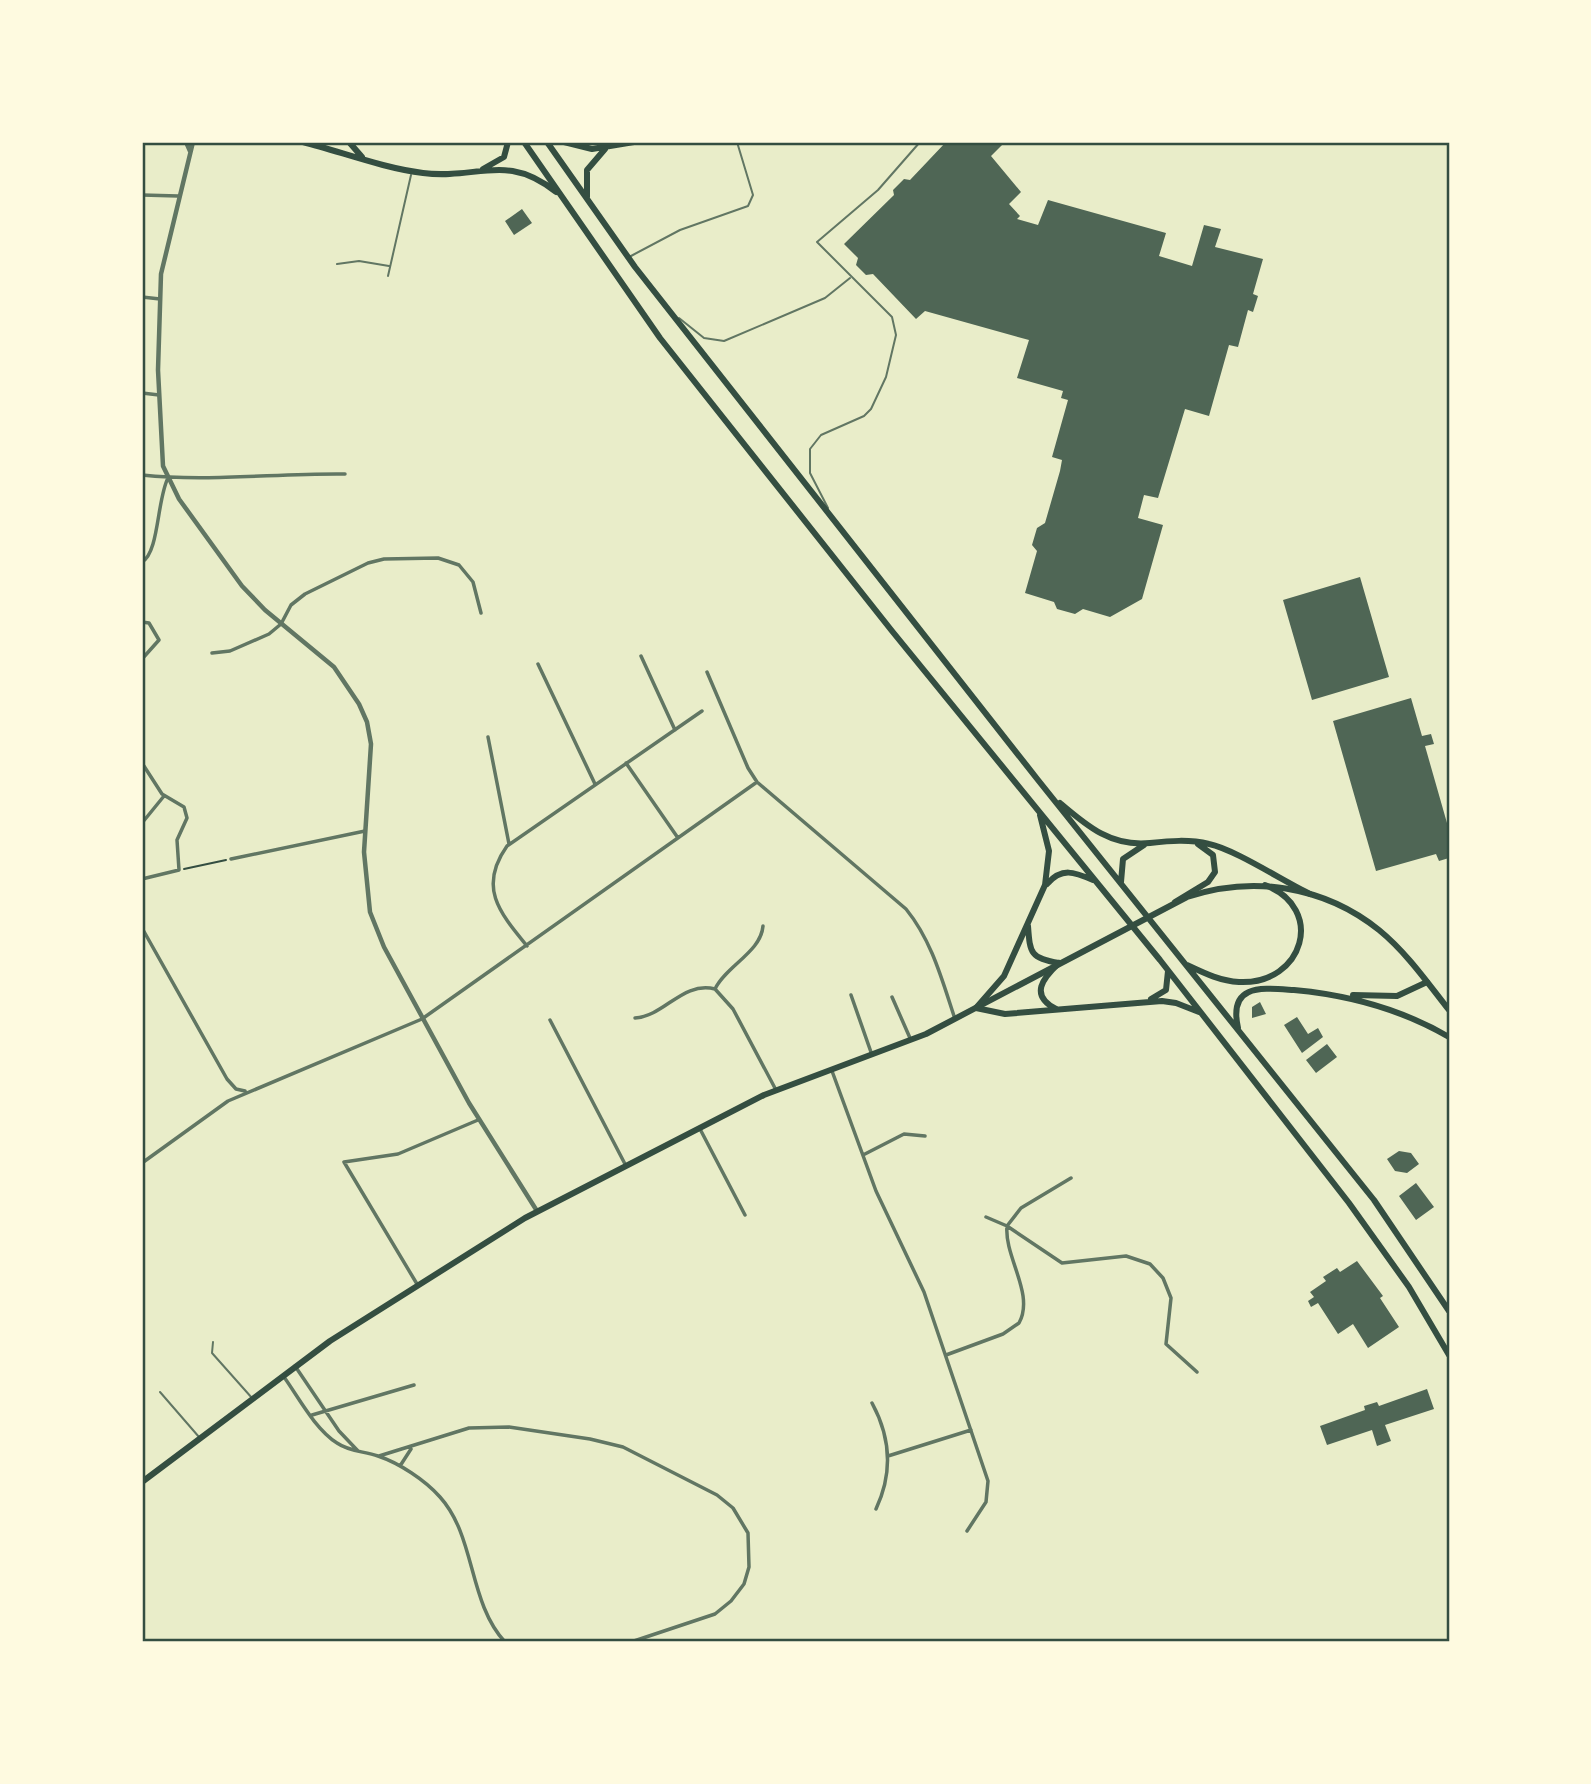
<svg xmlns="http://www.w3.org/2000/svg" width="1591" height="1784" font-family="'Space Grotesk',sans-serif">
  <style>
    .building { fill: #4f6655 }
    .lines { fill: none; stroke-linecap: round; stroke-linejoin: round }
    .path { stroke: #344e41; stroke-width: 2 }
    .service { stroke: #617663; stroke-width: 2 }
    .minor { stroke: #617663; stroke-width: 3.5 }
    .tertiary { stroke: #617663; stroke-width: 4.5 }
    .primary { stroke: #344e41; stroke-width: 6 }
    .trunk { stroke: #344e41; stroke-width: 6 }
    .neatline { fill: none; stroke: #344e41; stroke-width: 2.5 }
  </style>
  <rect width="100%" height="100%" fill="#e9edc9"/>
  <path class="building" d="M 946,142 L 1005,142 L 991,156 L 1021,192 L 1009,204 L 1020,216 L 1017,219 L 1038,225 L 1048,200 L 1166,233 L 1159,256 L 1192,266 L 1204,225 L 1221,229 L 1215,247 L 1263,259 L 1253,294 L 1258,296 L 1253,312 L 1248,310 L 1238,347 L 1229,345 L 1209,416 L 1185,409 L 1158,498 L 1144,495 L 1138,518 L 1163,525 L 1142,599 L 1110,617 L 1083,609 L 1075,614 L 1057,609 L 1054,602 L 1025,593 L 1037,551 L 1032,545 L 1037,528 L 1045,523 L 1060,471 L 1062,460 L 1052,457 L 1068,400 L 1061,398 L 1063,391 L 1017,378 L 1029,340 L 925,311 L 916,319 L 873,274 L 866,275 L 856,265 L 858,258 L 844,244 L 894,195 L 893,190 L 904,179 L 910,180 Z
    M 522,209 L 532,223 L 514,235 L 505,221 Z
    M 1360,577 L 1389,677 L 1312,700 L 1283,600 Z
    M 1411,698 L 1422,736 L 1431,734 L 1434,744 L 1425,746 L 1449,830 L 1449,858 L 1439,861 L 1436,854 L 1376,871 L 1333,721 Z
    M 1260,1002 L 1266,1014 L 1252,1018 L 1252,1007 Z
    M 1297,1017 L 1308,1034 L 1318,1028 L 1323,1037 L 1302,1053 L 1284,1025 Z
    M 1327,1044 L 1337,1057 L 1316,1073 L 1306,1060 Z
    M 1399,1151 L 1411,1153 L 1419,1164 L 1407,1173 L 1395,1171 L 1387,1159 Z
    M 1416,1183 L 1434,1207 L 1416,1220 L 1399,1196 Z
    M 1357,1261 L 1383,1296 L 1380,1298 L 1399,1327 L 1368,1348 L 1353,1324 L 1338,1334 L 1318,1303 L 1311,1307 L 1308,1301 L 1314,1297 L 1310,1292 L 1326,1281 L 1323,1277 L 1337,1268 L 1340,1272 Z
    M 1427,1389 L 1434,1409 L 1385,1425 L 1391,1441 L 1377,1446 L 1372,1430 L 1327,1445 L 1320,1426 L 1365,1410 L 1364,1406 L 1377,1402 L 1379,1406 Z"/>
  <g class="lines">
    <path class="path" d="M 184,869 L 226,860"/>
    <path class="service" d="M 631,256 L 680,230 L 748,206 L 753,195 L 737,142
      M 337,264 L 359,261 L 389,266
      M 388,276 L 411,175
      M 679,318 L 704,338 L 724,341 L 825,298 L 850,278
      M 828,508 L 810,473 L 810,449 L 821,435 L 864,416 L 871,409 L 886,377 L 896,335 L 892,317 L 817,242 L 878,190 L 920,142
      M 213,1342 L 212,1353 L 252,1398
      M 160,1392 L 199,1437"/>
    <path class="minor" d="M 142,195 L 178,196
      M 142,297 L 160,299
      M 142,393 L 159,395
      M 142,475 C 208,482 278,473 345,474
      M 142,562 C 159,553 157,499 168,478
      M 142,622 L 149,623 L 159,640 L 142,659
      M 212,653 L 230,651 L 269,634 L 281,624 L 291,605 L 305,594 L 368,563 L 384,559 L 438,558 L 459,565 L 473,582 L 481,613
      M 641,656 L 675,730
      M 538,664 L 595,784
      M 707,672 L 748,768 L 757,782 L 906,909 C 932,941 942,980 955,1019
      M 488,737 L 509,844
      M 142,763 L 162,794 L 184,807 L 187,818 L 177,840 L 179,870 L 142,879
      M 626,763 L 678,838
      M 142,823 L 164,796
      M 231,859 L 365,831
      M 763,926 C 761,952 726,966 715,989 L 733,1009 L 776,1090
      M 142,928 L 227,1079 L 236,1089 L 245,1091
      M 527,946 C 499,912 478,887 507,846 L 702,711
      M 851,995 L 872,1055
      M 892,997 L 910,1038
      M 635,1018 C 665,1016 682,981 715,989
      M 550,1020 L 625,1164
      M 832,1071 L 876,1191 L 924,1292 L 988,1481 L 986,1502 L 967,1531
      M 700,1129 L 745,1215
      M 863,1155 L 904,1134 L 925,1136
      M 142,1163 L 228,1101 L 422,1019 L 757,782
      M 986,1217 L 1007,1226 L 1062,1263 L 1126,1256 L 1150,1264 L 1163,1278 L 1171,1298 L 1166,1344 L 1197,1372
      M 417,1284 L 344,1162 L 398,1154 L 478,1120
      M 946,1355 L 1003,1334 L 1019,1323 C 1035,1294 1004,1257 1007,1226 L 1021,1208 L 1071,1178
      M 295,1366 L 339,1431 L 358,1451
      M 284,1377 C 299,1398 315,1429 337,1443 C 350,1452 364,1451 378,1456 C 399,1463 425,1480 440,1497 C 476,1537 468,1602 505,1642
      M 872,1403 C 891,1438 893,1473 876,1509
      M 312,1415 L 414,1385
      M 379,1456 L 469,1428 L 509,1427 L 590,1439 L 623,1447 L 717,1495 L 733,1508 L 748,1533 L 749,1567 L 744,1584 L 731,1601 L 715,1614 L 631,1642
      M 888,1456 L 971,1430
      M 400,1466 L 411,1449"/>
    <path class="tertiary" d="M 186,142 L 190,151
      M 193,142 L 161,274 L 158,370 L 163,466 L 179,499 L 242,586 L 265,610 L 334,667 L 359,704 L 367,722 L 371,744 L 364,852 L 370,912 L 384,947 L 469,1103 L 537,1211"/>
    <path class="primary" d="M 142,1482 L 330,1341 L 525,1218 L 764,1095 L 926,1034 L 1187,897 C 1253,875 1324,886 1379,930 C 1406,952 1427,982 1449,1010"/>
    <path class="trunk" d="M 303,142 C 342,152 383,168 423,173 C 478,180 506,152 556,192
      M 349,142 L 362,157
      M 524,142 L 660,338 L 892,631 L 1160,960 L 1349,1203 L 1409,1287 L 1449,1355
      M 547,142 L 635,267 L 1038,780 L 1374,1200 L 1449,1311
      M 564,142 L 592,149 L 634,142
      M 483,169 L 504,157 L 508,142
      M 587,197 L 587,170 L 605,149
      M 1060,803 C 1087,826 1111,847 1150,843 C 1169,841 1189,839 1209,844 C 1234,849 1283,881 1310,894
      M 1040,815 L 1049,851 L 1045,885 L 1004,976 L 976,1008 L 1005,1014 L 1162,1001 L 1176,1003 L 1199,1012
      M 1121,882 L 1123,859 L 1144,845
      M 1047,884 C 1062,867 1074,872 1093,880
      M 1175,902 L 1208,882 L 1215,872 L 1213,855 L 1198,844
      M 1028,926 C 1030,953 1030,958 1059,963
      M 1187,965 C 1204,973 1220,981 1239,982 C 1304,985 1326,908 1265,885
      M 1353,995 L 1397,996 L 1427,982
      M 1151,999 L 1166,990 L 1168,971
      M 1056,1009 C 1029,995 1043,978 1059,963
      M 1238,1028 C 1228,983 1262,988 1294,990 C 1349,995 1401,1009 1449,1037"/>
  </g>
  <rect width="1591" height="1784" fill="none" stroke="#fefae0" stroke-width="287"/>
  <rect x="144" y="144" width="1304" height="1496" class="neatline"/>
</svg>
